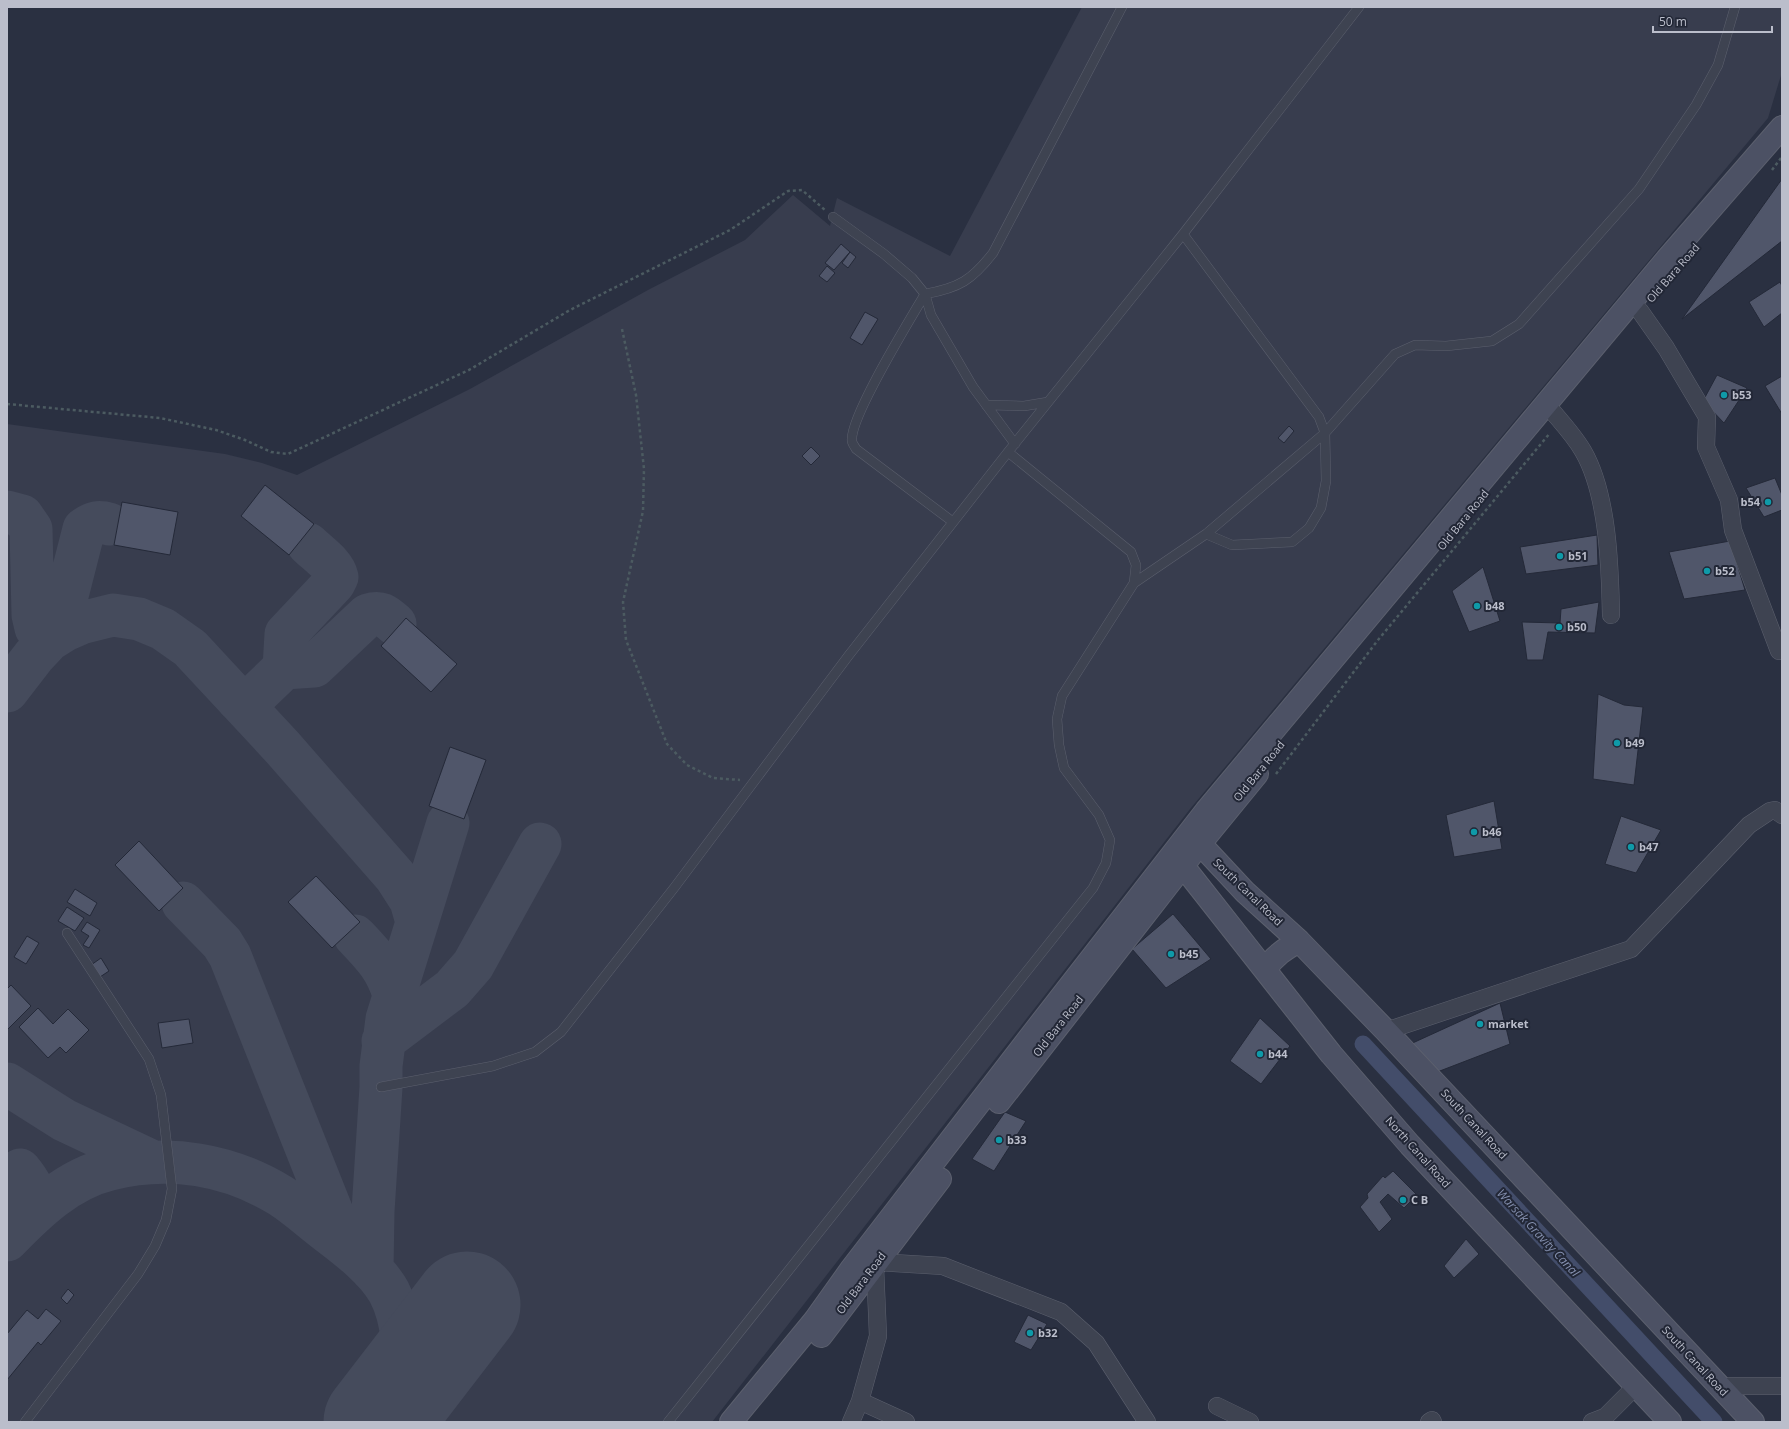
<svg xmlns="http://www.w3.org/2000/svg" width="1789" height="1429" font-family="'Open Sans',sans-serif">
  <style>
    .airport { fill: #383d4e }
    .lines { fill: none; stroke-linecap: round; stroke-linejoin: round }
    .canal { stroke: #434d6a; stroke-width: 17 }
    .taxiway { stroke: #454b5c; stroke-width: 43 }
    .runway { stroke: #454b5c; stroke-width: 107 }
    .building { fill: #50566a; stroke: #242938 }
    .lane-casing { stroke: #5c606e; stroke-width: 10 }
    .street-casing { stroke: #5c606e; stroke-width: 18 }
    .secondary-casing { stroke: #5c606e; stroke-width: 24 }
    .path { stroke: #4c5b61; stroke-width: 2.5; stroke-dasharray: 3 3; stroke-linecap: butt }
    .lane { stroke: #3e4351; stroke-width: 9 }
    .street { stroke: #3e4351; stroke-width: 17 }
    .secondary { stroke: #4c5164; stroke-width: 22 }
    .culture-dot { fill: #0f9aa8; stroke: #222736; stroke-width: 1.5 }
    .labels { text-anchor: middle; stroke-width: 4; stroke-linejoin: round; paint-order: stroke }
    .street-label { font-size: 11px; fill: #bbbecb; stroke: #222736 }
    .poi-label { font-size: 11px; font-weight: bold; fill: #bbbecb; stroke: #222736; text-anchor: start }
    .water-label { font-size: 12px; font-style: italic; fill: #8590af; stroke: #222736 }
  </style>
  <rect width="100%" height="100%" fill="#2a3041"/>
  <path class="airport" d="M 1082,7 L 1782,7 L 1782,72 L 1768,118 L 1190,809 L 712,1422 L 7,1422 L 7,424 L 225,454 L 262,463 L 297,475 L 470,389 L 648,290 L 745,240 L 793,195 L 830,226 L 837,198 L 950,256 Z"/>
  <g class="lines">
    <path class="canal" d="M 1363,1044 L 1714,1422"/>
    <path class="taxiway" d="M 7,512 L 22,516 L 31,529 L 33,615 L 36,628 L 49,640
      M 57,635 L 84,529 C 93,522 99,521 109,524
      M 284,668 L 314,666 L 368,615 C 381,611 385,615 395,624
      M 7,691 L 34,656 L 49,640 L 65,630 L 81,623 L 113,615 L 139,619 L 163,629 L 190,648 L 282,747 L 395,876 L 411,901 L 417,922
      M 238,700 L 256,695 L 284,668 L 286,634 L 334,583 L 337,577 C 334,564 318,554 308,544
      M 183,903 L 222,943 L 230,956 L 345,1245
      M 355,936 C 374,956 386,968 394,995
      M 383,1041 L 452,989 L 473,965 L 540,844
      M 7,1084 L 64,1120 L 153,1162
      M 11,1209 L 28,1212 L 37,1211 C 37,1194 30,1182 20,1170
      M 7,1240 C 36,1210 68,1179 110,1169 C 169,1154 229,1164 281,1196 C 298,1207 313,1221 329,1233 C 350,1249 376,1269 389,1292 C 405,1323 404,1356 402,1390
      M 372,1270 L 373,1211 L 381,1087 L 381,1066 L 387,1019 L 448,823"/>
    <path class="runway" d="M 377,1422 L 467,1305"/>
  </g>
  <path class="building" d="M 1782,179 L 1782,241 L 1682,319 Z
    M 841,244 L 850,252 L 834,270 L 825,263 Z
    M 850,252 L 856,257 L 848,268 L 842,263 Z
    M 827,266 L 835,273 L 827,282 L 819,276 Z
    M 1780,282 L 1782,286 L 1782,313 L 1764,327 L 1749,302 Z
    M 865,312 L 878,319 L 862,345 L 850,338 Z
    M 1717,375 L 1747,388 L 1724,423 L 1703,401 Z
    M 1782,376 L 1782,414 L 1765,386 Z
    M 1289,426 L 1294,431 L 1284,443 L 1278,438 Z
    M 811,447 L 820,456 L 811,465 L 802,456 Z
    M 1775,478 L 1782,495 L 1782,510 L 1764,517 L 1746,488 Z
    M 265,485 L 314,524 L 289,555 L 241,516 Z
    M 122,502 L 178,512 L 170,555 L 114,545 Z
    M 1597,535 L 1598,565 L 1526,574 L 1520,547 Z
    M 1730,541 L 1745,590 L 1684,599 L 1669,552 Z
    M 1483,567 L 1500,621 L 1469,632 L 1452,591 Z
    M 1599,602 L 1595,633 L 1548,632 L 1543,660 L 1527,660 L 1522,622 L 1560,623 L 1561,609 Z
    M 406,618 L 457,664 L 431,692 L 381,646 Z
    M 1598,694 L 1624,705 L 1643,707 L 1634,785 L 1593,779 Z
    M 450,747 L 486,760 L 464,819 L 429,806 Z
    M 1494,801 L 1502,849 L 1454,857 L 1446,815 Z
    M 1621,816 L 1661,830 L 1636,873 L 1605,864 Z
    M 139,841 L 183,888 L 159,911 L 115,865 Z
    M 316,876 L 360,922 L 332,948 L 288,902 Z
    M 75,889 L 97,903 L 90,916 L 67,902 Z
    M 67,907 L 84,918 L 75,931 L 58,921 Z
    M 1173,914 L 1211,959 L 1166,988 L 1132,949 Z
    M 87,922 L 100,930 L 89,948 L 83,945 L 89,936 L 81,931 Z
    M 27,936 L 39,943 L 26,964 L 14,957 Z
    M 101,958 L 109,971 L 100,977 L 91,965 Z
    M 11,985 L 31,1006 L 7,1030 L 7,989 Z
    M 1500,1003 L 1510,1044 L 1432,1074 L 1406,1046 Z
    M 38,1008 L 53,1024 L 68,1009 L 89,1030 L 66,1053 L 60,1047 L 48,1058 L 19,1027 Z
    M 1260,1018 L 1290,1046 L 1261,1084 L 1230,1061 Z
    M 189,1019 L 193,1043 L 162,1048 L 158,1023 Z
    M 1005,1112 L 1026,1121 L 994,1171 L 972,1159 Z
    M 1393,1171 L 1417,1195 L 1404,1208 L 1388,1194 L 1380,1202 L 1392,1219 L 1379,1232 L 1360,1207 L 1368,1198 L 1367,1194 L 1383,1176 L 1385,1178 Z
    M 1466,1239 L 1479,1254 L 1454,1278 L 1444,1266 Z
    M 68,1289 L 74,1295 L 67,1304 L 61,1298 Z
    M 46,1309 L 61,1321 L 41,1345 L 38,1342 L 7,1380 L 7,1334 L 27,1310 L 38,1319 Z
    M 1028,1315 L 1047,1324 L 1031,1350 L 1014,1342 Z"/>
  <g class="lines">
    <defs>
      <path id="lane" d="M 833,217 L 884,254 L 912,278 L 925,294 L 931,315 L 973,387 L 1015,444
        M 1183,234 L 1319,417 L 1325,433 L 1326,481 L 1321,508 L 1309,528 L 1292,542 L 1232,545 L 1206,534
        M 986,405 L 1024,406 L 1048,402
        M 953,522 L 856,449 C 855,447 852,443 852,441 C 849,418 911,318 925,294 C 959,288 972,280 993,253 L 1122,7
        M 1134,583 L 1206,534 L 1325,433 L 1395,354 L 1415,345 L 1446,346 L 1492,341 L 1519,324 L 1639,189 L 1696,105 L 1718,65 L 1735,7
        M 381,1087 L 493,1066 L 535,1052 L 561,1032 L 674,888 L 849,655 L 1008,452 L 1183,234 L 1359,7
        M 25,1422 L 138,1274 L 155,1246 L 166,1220 L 172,1189 L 161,1095 L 149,1059 L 67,933
        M 668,1422 L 1093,888 L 1106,863 L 1110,840 L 1099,815 L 1064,768 L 1059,745 L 1057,719 L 1062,696 L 1134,583 L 1136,565 L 1131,552 L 1008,452"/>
      <path id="street" d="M 1631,302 L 1640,311 L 1666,348 L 1707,417 L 1706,447 L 1729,500 L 1733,530 L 1779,651
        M 1553,412 C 1563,424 1575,437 1583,451 C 1608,494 1610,566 1611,615
        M 1386,1031 L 1631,949 L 1749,825 L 1770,811 L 1775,810 L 1782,815
        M 877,1262 L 943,1266 L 1061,1312 L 1096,1343 L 1147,1422
        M 875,1266 L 878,1336 L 860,1401 L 906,1422
        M 1724,1391 L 1730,1386 L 1782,1386
        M 1217,1406 L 1250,1422
        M 851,1422 L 860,1401
        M 1429,1422 L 1432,1420 L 1433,1422
        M 1592,1422 L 1605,1417 L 1636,1386"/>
      <path id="secondary" d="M 1190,833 L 1245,892 L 1299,941 L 1386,1031 L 1753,1422
        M 1178,854 L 1183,866 L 1331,1054 L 1410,1145 L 1670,1422
        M 1265,970 C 1274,956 1285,949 1299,941
        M 999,1102 L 1199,845 L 1257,774
        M 821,1336 L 940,1179
        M 731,1422 L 815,1320 L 852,1268 L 1027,1041 L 1206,811 L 1667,259 L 1782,127"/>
    </defs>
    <use href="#lane" class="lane-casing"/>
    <use href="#street" class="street-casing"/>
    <use href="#secondary" class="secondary-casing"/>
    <path class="path" d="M 1772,170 L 1781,158
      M 622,329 L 636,395 L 644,469 L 643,511 L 623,602 L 626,640 L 667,744 L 687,765 L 713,778 L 740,780
      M 7,404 L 160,418 L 216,430 L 245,440 L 271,452 L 288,454 L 469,370 L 570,310 L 730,230 L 788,191 L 802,190 L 825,210
      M 1276,774 L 1378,640 L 1550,433"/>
    <use href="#lane" class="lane"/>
    <use href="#street" class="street"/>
    <use href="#secondary" class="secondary"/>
  </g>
  <g class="culture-dot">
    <circle cx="1724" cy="395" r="4"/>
    <circle cx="1768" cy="502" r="4"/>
    <circle cx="1560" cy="556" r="4"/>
    <circle cx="1707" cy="571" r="4"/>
    <circle cx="1477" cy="606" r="4"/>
    <circle cx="1559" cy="627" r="4"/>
    <circle cx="1617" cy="743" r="4"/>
    <circle cx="1474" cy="832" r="4"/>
    <circle cx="1631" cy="847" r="4"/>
    <circle cx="1171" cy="954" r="4"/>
    <circle cx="1480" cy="1024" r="4"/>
    <circle cx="1260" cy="1054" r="4"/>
    <circle cx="999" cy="1140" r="4"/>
    <circle cx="1403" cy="1200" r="4"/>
    <circle cx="1030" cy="1333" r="4"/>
  </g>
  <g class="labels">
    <g class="street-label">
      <text transform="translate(1673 273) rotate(-49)" y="4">Old Bara Road</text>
      <text transform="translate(1463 520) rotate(-51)" y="4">Old Bara Road</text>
      <text transform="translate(1259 771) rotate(-51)" y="4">Old Bara Road</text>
      <text transform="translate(1248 892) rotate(44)" y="4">South Canal Road</text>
      <text transform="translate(1058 1026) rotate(-52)" y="4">Old Bara Road</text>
      <text transform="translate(1474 1124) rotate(47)" y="4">South Canal Road</text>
      <text transform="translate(1418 1152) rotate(48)" y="4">North Canal Road</text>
      <text transform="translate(861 1283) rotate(-53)" y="4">Old Bara Road</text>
      <text transform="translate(1695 1361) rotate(47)" y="4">South Canal Road</text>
    </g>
    <g class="poi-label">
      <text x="1732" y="399">b53</text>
      <text x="1760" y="506" text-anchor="end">b54</text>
      <text x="1568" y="560">b51</text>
      <text x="1715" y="575">b52</text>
      <text x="1485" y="610">b48</text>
      <text x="1567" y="631">b50</text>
      <text x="1625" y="747">b49</text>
      <text x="1482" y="836">b46</text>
      <text x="1639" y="851">b47</text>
      <text x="1179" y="958">b45</text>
      <text x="1488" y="1028">market</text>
      <text x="1268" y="1058">b44</text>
      <text x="1007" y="1144">b33</text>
      <text x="1411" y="1204">C B</text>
      <text x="1038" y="1337">b32</text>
    </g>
    <g class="water-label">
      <text transform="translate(1538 1233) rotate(47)" y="4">Warsak Gravity Canal</text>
    </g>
  </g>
  <rect width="1789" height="1429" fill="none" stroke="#bbbecb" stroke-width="16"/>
  <path d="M1653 26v6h119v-6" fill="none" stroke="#bbbecb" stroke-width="2"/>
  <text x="1659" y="26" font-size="12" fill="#bbbecb" stroke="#222736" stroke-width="3" paint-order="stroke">50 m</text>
</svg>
